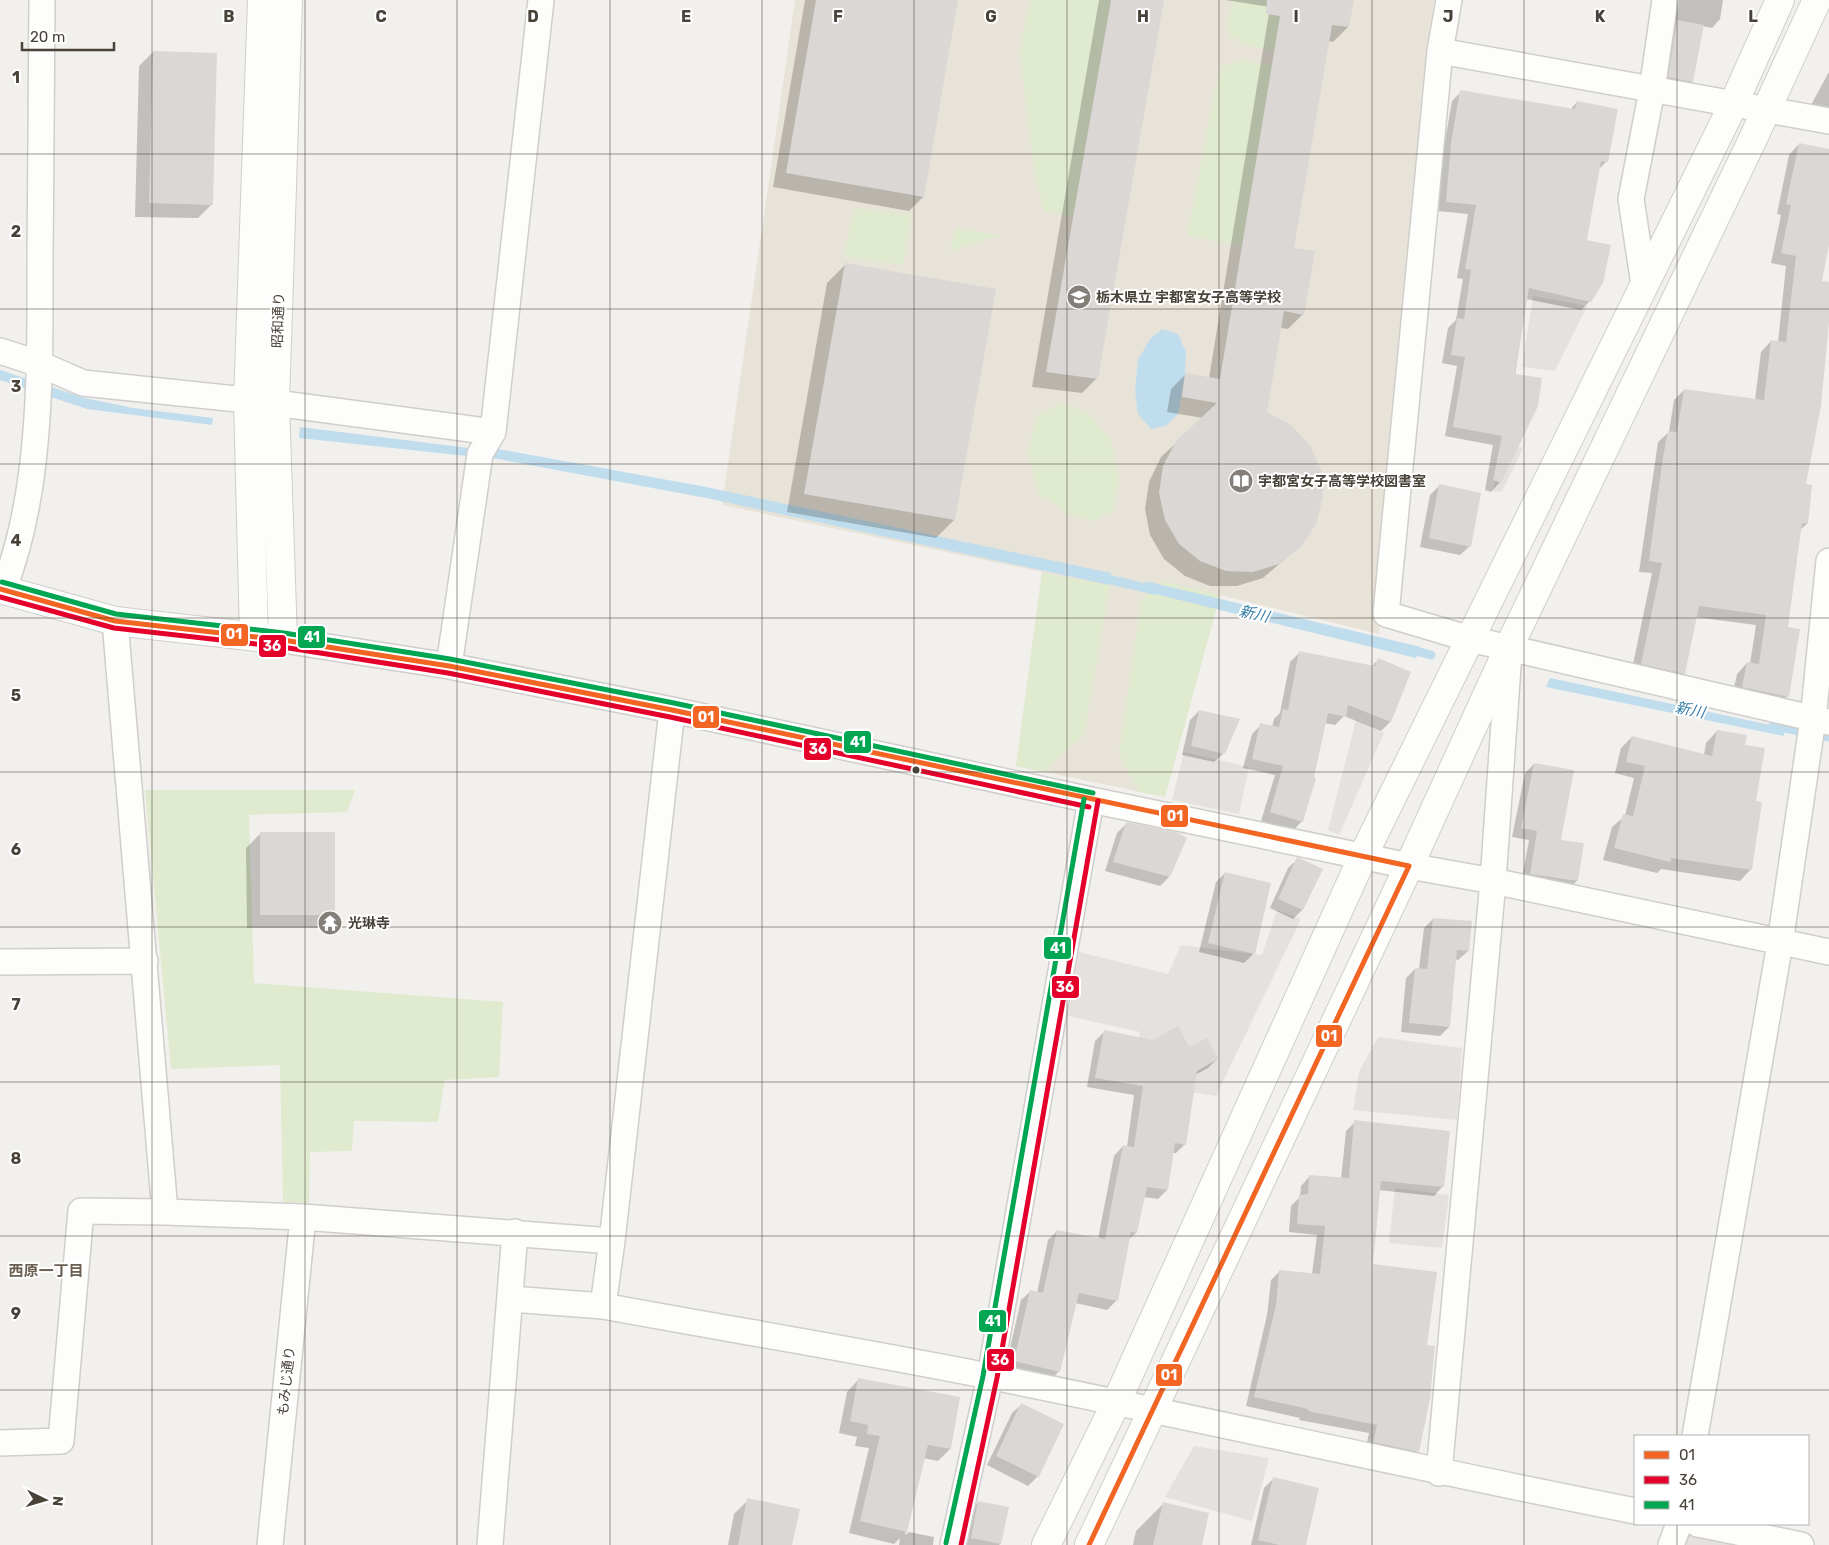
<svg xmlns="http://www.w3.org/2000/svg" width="1829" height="1545" font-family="Rubik,'Noto Sans JP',sans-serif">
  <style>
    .education { fill: #e8e3d9 }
    .green { fill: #e0eacf }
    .parking { fill: #e4e1de }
    .water { fill: #c0dded }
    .shadow { fill: #0003 }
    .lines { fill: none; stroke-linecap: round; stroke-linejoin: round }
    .stream { stroke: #c0dded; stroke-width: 9 }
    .building { fill: #dad7d4 }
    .minor-casing { stroke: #d0cecb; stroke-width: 28 }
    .tertiary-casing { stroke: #d0cecb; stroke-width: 30 }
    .minor { stroke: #fdfdfc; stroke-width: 25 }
    .tertiary { stroke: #fdfdfc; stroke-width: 28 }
    .bus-1-casing { stroke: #fff; stroke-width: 9 }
    .bus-2-casing { stroke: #fff; stroke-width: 9 }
    .bus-3-casing { stroke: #fff; stroke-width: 9 }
    .bus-1 { stroke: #f26522; stroke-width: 5 }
    .bus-2 { stroke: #e4002b; stroke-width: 5 }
    .bus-3 { stroke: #00a651; stroke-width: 5 }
    .grid { fill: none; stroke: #484239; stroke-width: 1; stroke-opacity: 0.55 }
    .bus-dot { fill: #484239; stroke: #fff; stroke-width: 2 }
    .labels { text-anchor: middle; stroke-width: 4; stroke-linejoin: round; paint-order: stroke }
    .poi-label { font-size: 14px; font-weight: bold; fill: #484239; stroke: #fff; text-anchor: start }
    .street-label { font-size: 14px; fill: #484239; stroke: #fff }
    .water-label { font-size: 15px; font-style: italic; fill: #357ca7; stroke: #fff }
    .neighbourhood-label { font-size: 15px; font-weight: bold; fill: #6a5f51; stroke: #fff }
    .grid-label { font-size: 16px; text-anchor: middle; font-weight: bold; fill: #484239; stroke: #fff; stroke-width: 4; stroke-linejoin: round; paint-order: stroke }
    .line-badge { stroke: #fff; stroke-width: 2 }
    .badge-label { font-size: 14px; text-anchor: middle; font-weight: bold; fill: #fff }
  </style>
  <rect width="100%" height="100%" fill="#f2f0ed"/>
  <path class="education" d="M 795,0 L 1434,0 L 1422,90 L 1379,634 L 1220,595 L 1165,797 L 1016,766 L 1042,572 L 722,505 Z"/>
  <path class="green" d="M 1030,0 L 1111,0 L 1073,217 L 1044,211 L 1034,171 L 1020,50 Z
    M 1232,0 L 1283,1 L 1275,51 L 1244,45 L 1230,35 L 1227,23 Z
    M 1242,60 L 1272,66 L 1242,246 L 1187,236 L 1214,94 L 1222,66 Z
    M 854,208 L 912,215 L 903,265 L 844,257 Z
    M 955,228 L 1000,235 L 950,251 Z
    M 1062,403 L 1089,413 L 1111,440 L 1119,480 L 1113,510 L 1094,521 L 1069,514 L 1038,493 L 1028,451 L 1037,415 Z
    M 1042,573 L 1110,585 L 1084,735 L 1043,772 L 1016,766 Z
    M 1163,581 L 1220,595 L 1165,797 L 1139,792 L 1119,753 L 1141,600 Z
    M 145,790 L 355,790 L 347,812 L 249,815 L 254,983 L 503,1002 L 499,1077 L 445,1080 L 438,1122 L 354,1121 L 352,1151 L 310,1152 L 309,1203 L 283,1202 L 280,1065 L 171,1069 Z"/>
  <path class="parking" d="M 1533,296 L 1587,306 L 1555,371 L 1522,367 Z
    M 1501,443 L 1523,448 L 1502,492 L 1493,491 Z
    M 1356,720 L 1384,733 L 1339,835 L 1328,830 Z
    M 1184,752 L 1249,767 L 1239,814 L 1172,800 Z
    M 1277,910 L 1301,919 L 1216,1096 L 1129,1083 L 1140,1032 L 1068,1016 L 1079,952 L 1168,974 L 1181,945 L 1262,955 Z
    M 1378,1037 L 1462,1048 L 1457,1120 L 1353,1110 L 1359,1072 Z
    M 1395,1188 L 1449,1195 L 1442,1248 L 1389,1243 Z
    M 1194,1446 L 1269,1458 L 1252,1521 L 1165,1497 Z
    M 1688,1532 L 1747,1545 L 1683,1545 Z"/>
  <path class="water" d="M 1162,329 L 1178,334 L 1186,352 L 1185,373 L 1178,414 L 1166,426 L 1151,429 L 1138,414 L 1135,390 L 1138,360 L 1150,339 Z
    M 0,370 L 85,398 L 133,408 L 213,418 L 212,425 L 87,409 L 0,380 Z
    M 300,427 L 469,448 L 467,456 L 299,438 Z
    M 498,449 L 706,487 L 1111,573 L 1110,585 L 706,498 L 492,458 Z
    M 1145,581 L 1421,647 L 1416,658 L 1143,591 Z
    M 1550,678 L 1785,728 L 1784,736 L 1546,687 Z"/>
  <path class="shadow" d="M 805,0 L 957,0 L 923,197 L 909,211 L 773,187 Z
    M 1099,0 L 1162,0 L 1097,378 L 1082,393 L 1032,387 Z
    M 1225,0 L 1353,0 L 1348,27 L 1333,42 L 1328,41 L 1293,249 L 1303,314 L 1288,329 L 1280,328 L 1265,412 L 1300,546 L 1263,578 L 1237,586 L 1210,586 L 1185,576 L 1164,559 L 1150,535 L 1145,509 L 1149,482 L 1161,457 L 1203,418 L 1167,412 L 1171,389 L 1186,374 L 1209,378 L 1270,7 Z
    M 1673,0 L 1723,0 L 1720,19 L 1712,28 L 1702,26 L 1692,81 L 1684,90 L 1661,85 Z
    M 153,52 L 212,204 L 198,218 L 135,217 L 139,66 Z
    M 1829,72 L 1829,107 L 1811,105 Z
    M 1461,92 L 1570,110 L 1577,102 L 1616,110 L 1606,162 L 1598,170 L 1585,241 L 1590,301 L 1581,310 L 1526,299 L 1500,482 L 1491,492 L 1485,490 L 1493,445 L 1445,436 L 1457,366 L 1442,363 L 1448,328 L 1456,320 L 1463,279 L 1457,278 L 1468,214 L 1437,211 L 1443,153 L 1452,101 Z
    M 1799,144 L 1829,150 L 1829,239 L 1820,282 L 1829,283 L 1829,311 L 1820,406 L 1804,485 L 1807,524 L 1800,530 L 1787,628 L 1787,696 L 1777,706 L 1732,697 L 1737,674 L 1747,663 L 1750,664 L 1756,625 L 1695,617 L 1684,673 L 1673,684 L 1631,674 L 1652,573 L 1639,572 L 1658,442 L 1669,432 L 1674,400 L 1684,390 L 1755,400 L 1761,352 L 1771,341 L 1778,342 L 1786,266 L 1771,263 L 1781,215 L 1777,214 L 1789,155 Z
    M 845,265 L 954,520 L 936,538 L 787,512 L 827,283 Z
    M 1439,486 L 1470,546 L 1460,555 L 1420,547 L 1430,495 Z
    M 1299,653 L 1371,667 L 1378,660 L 1410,673 L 1390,722 L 1381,731 L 1344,716 L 1335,725 L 1324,723 L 1302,821 L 1293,831 L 1261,821 L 1275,775 L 1243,768 L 1252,734 L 1261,725 L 1272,727 L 1274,719 L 1280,713 L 1290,662 Z
    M 1199,711 L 1224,753 L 1214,762 L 1182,755 L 1190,720 Z
    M 1717,731 L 1743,746 L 1751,869 L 1740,881 L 1661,869 L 1657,873 L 1603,860 L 1612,827 L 1625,816 L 1634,778 L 1615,773 L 1621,748 L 1632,737 L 1704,755 L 1706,743 Z
    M 1534,764 L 1560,841 L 1582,844 L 1577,881 L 1567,890 L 1521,883 L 1529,840 L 1512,837 L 1525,773 Z
    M 1127,823 L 1169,877 L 1160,886 L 1105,871 L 1117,833 Z
    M 260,834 L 334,914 L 320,928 L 247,928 L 246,848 Z
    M 1298,859 L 1321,870 L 1302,910 L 1293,919 L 1270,908 L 1288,868 Z
    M 1225,873 L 1254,953 L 1244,963 L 1199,952 L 1216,882 Z
    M 1433,919 L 1468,951 L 1458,960 L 1455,959 L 1449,1027 L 1440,1036 L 1401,1032 L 1406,978 L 1415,969 L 1419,969 L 1424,928 Z
    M 1104,1032 L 1189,1049 L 1217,1059 L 1208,1068 L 1195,1075 L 1185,1144 L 1176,1153 L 1173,1153 L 1167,1190 L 1158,1199 L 1143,1197 L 1136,1233 L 1128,1240 L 1116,1301 L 1107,1310 L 1075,1303 L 1059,1371 L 1050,1381 L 1005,1370 L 1021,1300 L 1031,1291 L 1037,1293 L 1048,1240 L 1057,1231 L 1098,1239 L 1114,1156 L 1123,1146 L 1127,1147 L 1134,1095 L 1087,1087 L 1095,1041 Z
    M 1355,1122 L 1443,1186 L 1434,1196 L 1378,1190 L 1371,1265 L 1425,1346 L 1417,1451 L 1408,1460 L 1365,1451 L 1369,1433 L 1299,1420 L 1300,1418 L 1246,1406 L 1267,1315 L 1271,1280 L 1280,1271 L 1312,1274 L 1317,1235 L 1289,1232 L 1291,1206 L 1300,1197 L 1301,1186 L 1310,1176 L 1341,1179 L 1346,1131 Z
    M 859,1379 L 950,1449 L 938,1461 L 923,1458 L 905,1535 L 909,1532 L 934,1537 L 933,1545 L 899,1545 L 900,1538 L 894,1544 L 849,1533 L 869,1448 L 855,1446 L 857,1437 L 839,1433 L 847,1392 Z
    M 1022,1404 L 1063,1425 L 1038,1476 L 1028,1486 L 987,1465 L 1012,1413 Z
    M 1273,1479 L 1304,1545 L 1251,1545 L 1264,1488 Z
    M 748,1500 L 791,1545 L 728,1545 L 734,1514 Z
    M 979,1502 L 1000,1544 L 999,1545 L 963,1545 L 969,1511 Z
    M 1163,1504 L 1201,1545 L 1133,1545 L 1136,1531 Z"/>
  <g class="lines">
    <path class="stream" d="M 1099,577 L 1154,590
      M 1408,649 L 1431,655
      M 1773,726 L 1829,737"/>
  </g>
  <path class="building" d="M 816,0 L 958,0 L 924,197 L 786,173 Z
    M 1111,0 L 1164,0 L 1098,379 L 1046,372 Z
    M 1267,0 L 1354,0 L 1349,27 L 1332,25 L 1294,248 L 1315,251 L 1304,315 L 1284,311 L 1267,412 L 1291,425 L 1310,445 L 1321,470 L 1323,497 L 1316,524 L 1301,547 L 1279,564 L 1253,572 L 1226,571 L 1200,561 L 1179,544 L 1165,520 L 1159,493 L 1163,466 L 1176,441 L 1217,403 L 1182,397 L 1185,373 L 1220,379 L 1280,16 L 1266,14 Z
    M 1677,20 L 1704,25 L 1693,82 L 1668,77 Z
    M 153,51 L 217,53 L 213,205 L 149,203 Z
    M 1460,90 L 1575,109 L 1577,101 L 1618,109 L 1608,162 L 1601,161 L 1587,240 L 1611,245 L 1603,283 L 1591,302 L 1529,288 L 1515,374 L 1542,378 L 1538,406 L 1501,483 L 1493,480 L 1502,436 L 1453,427 L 1465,357 L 1451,355 L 1457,318 L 1464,319 L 1471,270 L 1465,269 L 1476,205 L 1446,202 L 1451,143 Z
    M 1799,143 L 1829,149 L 1829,245 L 1822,281 L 1829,282 L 1829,322 L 1821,406 L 1806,484 L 1812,485 L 1808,524 L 1802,523 L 1788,627 L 1800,629 L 1789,697 L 1742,687 L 1747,662 L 1759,664 L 1766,615 L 1699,606 L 1685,674 L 1641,664 L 1662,563 L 1649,561 L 1663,457 L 1668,431 L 1677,432 L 1684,389 L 1764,400 L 1771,340 L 1786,342 L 1796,256 L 1781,253 L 1791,205 L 1786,204 Z
    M 845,263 L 996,289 L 955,520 L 804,494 Z
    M 1439,484 L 1481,493 L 1471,547 L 1429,538 Z
    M 1299,651 L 1375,666 L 1378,658 L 1411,672 L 1391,722 L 1348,705 L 1346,717 L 1328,713 L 1314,777 L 1316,778 L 1303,822 L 1270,812 L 1283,766 L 1252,759 L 1260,723 L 1279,727 L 1283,709 L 1288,710 Z
    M 1199,710 L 1240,719 L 1225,754 L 1191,746 Z
    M 1717,730 L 1747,735 L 1745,745 L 1765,748 L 1756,801 L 1762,802 L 1752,870 L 1671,858 L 1670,862 L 1614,848 L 1623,814 L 1633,816 L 1645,766 L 1626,762 L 1632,736 L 1712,756 Z
    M 1534,763 L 1574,770 L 1561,840 L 1584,843 L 1578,881 L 1530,874 L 1537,831 L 1521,828 Z
    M 1126,822 L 1176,832 L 1187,838 L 1170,877 L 1113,862 Z
    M 260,832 L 335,832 L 335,915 L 260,915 Z
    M 1297,857 L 1323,869 L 1303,910 L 1278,899 Z
    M 1225,872 L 1271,883 L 1255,954 L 1208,943 Z
    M 1433,918 L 1472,921 L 1469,951 L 1457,950 L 1450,1027 L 1409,1023 L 1415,968 L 1427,969 Z
    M 1178,1026 L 1189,1047 L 1207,1038 L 1218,1059 L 1197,1071 L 1186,1145 L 1175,1143 L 1168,1190 L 1147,1187 L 1137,1233 L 1131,1232 L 1118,1301 L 1079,1293 L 1060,1372 L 1014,1361 L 1030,1290 L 1043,1293 L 1057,1230 L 1105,1239 L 1123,1145 L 1134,1147 L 1143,1086 L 1095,1078 L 1104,1030 L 1153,1040 Z
    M 1354,1120 L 1450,1131 L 1444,1187 L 1381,1181 L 1373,1264 L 1437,1272 L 1427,1345 L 1435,1346 L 1430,1399 L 1419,1452 L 1373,1442 L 1377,1425 L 1308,1411 L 1308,1409 L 1254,1397 L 1276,1305 L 1279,1270 L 1320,1274 L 1325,1226 L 1297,1224 L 1299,1195 L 1308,1194 L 1309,1175 L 1349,1178 Z
    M 858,1378 L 960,1397 L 951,1449 L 928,1445 L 907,1532 L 860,1521 L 880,1436 L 867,1434 L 868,1425 L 850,1421 Z
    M 1021,1403 L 1064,1424 L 1039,1477 L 996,1456 Z
    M 1273,1477 L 1319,1488 L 1306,1545 L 1279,1545 L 1258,1540 Z
    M 747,1498 L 800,1509 L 792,1545 L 738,1545 Z
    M 978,1501 L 1009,1507 L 1001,1544 L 971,1538 Z
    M 1163,1502 L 1209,1513 L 1202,1545 L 1153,1545 Z"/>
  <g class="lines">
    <defs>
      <path id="minor" d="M 1449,0 L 1440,51 L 1386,614 L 1470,639 L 1829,722
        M 1440,51 L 1829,121
        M 1644,285 L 1631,199 L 1652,90 L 1665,0
        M 0,351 L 40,364 L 83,383 L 275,403 L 493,432 L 541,0
        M 3,590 C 42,492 40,370 40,265 C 41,177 41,88 42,0
        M 115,621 L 165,1212 L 303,1217 L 612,1241
        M 283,640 L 449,666 L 672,710 L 1091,800 L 1409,866 L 1493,881 L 1829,952
        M 449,666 L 480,454 L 493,432
        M 672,710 L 612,1241 L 603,1306 C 733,1330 863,1351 993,1377 C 1207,1420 1421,1469 1635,1511
        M 0,962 L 145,961
        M 511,1299 L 603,1306
        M 1695,1436 L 1780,943 L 1813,719 L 1829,561
        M 0,1443 L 61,1441 L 81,1211 L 165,1212
        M 1439,1473 L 1493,881 L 1509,652
        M 1698,1524 L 1801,1545
        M 270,1545 L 303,1217
        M 490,1545 L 515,1232
        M 953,1545 L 990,1377 L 1091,800
        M 1671,1545 L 1679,1524"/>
      <path id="tertiary" d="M 0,589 L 115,621 L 283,640 L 275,403 L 288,0
        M 254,636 L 248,401 L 262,0
        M 1046,1545 L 1116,1403 L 1363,856 L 1733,105 L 1780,0
        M 1089,1545 L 1409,866 L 1509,647 L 1751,143 L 1817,0"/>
    </defs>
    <use href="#minor" class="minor-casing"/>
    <use href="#tertiary" class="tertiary-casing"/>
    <use href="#minor" class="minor"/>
    <use href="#tertiary" class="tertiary"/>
    <defs>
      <path id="bus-1" d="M 0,589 L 115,621 L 283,640 L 449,666 L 672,710 L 1409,866
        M 1089,1545 L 1409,866"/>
      <path id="bus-2" d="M 0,597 L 114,628 L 282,647 L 448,673 L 670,717 L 1089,807
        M 961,1545 L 997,1378 L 1098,801"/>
      <path id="bus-3" d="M 2,582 L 116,614 L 284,633 L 450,659 L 674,703 L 1093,793
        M 946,1543 L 983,1376 L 1084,799"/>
    </defs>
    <use href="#bus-1" class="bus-1-casing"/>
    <use href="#bus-2" class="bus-2-casing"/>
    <use href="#bus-3" class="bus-3-casing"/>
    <use href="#bus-1" class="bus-1"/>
    <use href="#bus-2" class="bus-2"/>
    <use href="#bus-3" class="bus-3"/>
  </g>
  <path class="grid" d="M 152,0 L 152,1545M 305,0 L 305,1545M 457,0 L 457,1545M 610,0 L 610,1545M 762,0 L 762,1545M 914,0 L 914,1545M 1067,0 L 1067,1545M 1219,0 L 1219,1545M 1372,0 L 1372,1545M 1524,0 L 1524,1545M 1677,0 L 1677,1436M 0,154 L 1829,154M 0,309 L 1829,309M 0,464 L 1829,464M 0,618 L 1829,618M 0,772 L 1829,772M 0,927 L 1829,927M 0,1082 L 1829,1082M 0,1236 L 1829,1236M 0,1390 L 1829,1390M 1677,1524 L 1677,1545"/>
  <defs>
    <symbol id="school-disc" viewBox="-11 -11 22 22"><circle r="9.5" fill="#847f78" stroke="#fff"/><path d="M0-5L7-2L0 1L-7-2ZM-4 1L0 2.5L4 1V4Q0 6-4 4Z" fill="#fff"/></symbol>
    <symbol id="library-disc" viewBox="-11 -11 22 22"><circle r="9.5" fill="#847f78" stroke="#fff"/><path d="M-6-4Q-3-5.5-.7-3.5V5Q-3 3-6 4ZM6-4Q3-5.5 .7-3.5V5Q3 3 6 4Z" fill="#fff"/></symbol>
    <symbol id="temple-disc" viewBox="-11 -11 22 22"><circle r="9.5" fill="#847f78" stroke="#fff"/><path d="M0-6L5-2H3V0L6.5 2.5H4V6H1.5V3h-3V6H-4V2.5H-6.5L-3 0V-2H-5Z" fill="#fff"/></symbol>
  </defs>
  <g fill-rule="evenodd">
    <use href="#school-disc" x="1065" y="283" width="28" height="28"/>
    <use href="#library-disc" x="1227" y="467" width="28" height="28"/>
    <use href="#temple-disc" x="316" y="909" width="28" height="28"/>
  </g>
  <circle class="bus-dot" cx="916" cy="770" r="4.5"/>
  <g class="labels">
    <g class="poi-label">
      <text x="1096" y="302">栃木県立 宇都宮女子高等学校</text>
      <text x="1258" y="486">宇都宮女子高等学校図書室</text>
      <text x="348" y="928">光琳寺</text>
    </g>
    <g class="street-label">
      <text transform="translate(278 320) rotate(-88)" y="5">昭和通り</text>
      <text transform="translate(286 1381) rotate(-84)" y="5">もみじ通り</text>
    </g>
    <g class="water-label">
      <text transform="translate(1254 614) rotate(13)" y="5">新川</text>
      <text transform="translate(1690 710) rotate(11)" y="5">新川</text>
    </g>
    <g class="neighbourhood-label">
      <text x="46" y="1276">西原一丁目</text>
    </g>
  </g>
  <g class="grid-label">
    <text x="229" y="22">B</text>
    <text x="381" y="22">C</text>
    <text x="533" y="22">D</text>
    <text x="686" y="22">E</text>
    <text x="838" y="22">F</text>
    <text x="991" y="22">G</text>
    <text x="1143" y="22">H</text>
    <text x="1296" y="22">I</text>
    <text x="1448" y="22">J</text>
    <text x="1600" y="22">K</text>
    <text x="1753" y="22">L</text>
    <text x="16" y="83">1</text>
    <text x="16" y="237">2</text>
    <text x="16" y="392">3</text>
    <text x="16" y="546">4</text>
    <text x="16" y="701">5</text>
    <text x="16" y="855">6</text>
    <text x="16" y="1010">7</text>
    <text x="16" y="1164">8</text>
    <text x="16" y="1319">9</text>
  </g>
  <g class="line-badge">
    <rect x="220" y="623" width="29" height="24" rx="5" fill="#f26522"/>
    <rect x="297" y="625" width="29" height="24" rx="5" fill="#00a651"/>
    <rect x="258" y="634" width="29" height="24" rx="5" fill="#e4002b"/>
    <rect x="692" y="705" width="28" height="24" rx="5" fill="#f26522"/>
    <rect x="843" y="730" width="29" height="24" rx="5" fill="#00a651"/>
    <rect x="803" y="737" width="29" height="24" rx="5" fill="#e4002b"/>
    <rect x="1160" y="804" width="29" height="24" rx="5" fill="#f26522"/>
    <rect x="1043" y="936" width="29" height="24" rx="5" fill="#00a651"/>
    <rect x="1051" y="975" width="29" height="24" rx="5" fill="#e4002b"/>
    <rect x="1315" y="1024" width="28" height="24" rx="5" fill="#f26522"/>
    <rect x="978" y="1309" width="29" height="24" rx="5" fill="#00a651"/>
    <rect x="986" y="1348" width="29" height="24" rx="5" fill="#e4002b"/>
    <rect x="1155" y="1363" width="28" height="24" rx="5" fill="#f26522"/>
  </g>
  <g class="badge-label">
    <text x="234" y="639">01</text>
    <text x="312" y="642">41</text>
    <text x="272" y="651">36</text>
    <text x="706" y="722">01</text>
    <text x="858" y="747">41</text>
    <text x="818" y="754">36</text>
    <text x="1175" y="821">01</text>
    <text x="1058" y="953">41</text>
    <text x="1065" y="992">36</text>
    <text x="1329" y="1041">01</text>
    <text x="993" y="1326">41</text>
    <text x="1000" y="1365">36</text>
    <text x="1169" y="1380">01</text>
  </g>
  <rect x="1634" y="1435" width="175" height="90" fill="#ffffff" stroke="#b6b3b0"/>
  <rect x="1644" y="1451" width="25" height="8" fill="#f26522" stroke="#b6b3b0"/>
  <text x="1679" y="1460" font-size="15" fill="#484239">01</text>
  <rect x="1644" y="1476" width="25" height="8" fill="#e4002b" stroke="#b6b3b0"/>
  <text x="1679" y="1485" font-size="15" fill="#484239">36</text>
  <rect x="1644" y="1501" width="25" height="8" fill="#00a651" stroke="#b6b3b0"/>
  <text x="1679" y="1510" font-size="15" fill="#484239">41</text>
  <g transform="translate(45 1500) rotate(95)" stroke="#ffffff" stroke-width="4" paint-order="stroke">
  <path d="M0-4L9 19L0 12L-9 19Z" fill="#484239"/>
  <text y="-8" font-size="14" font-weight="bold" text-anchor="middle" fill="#484239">N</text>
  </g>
  <path d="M22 42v8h92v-8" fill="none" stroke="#484239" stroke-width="2.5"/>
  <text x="30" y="42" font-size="15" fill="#484239" stroke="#ffffff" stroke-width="4" paint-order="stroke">20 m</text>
</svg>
